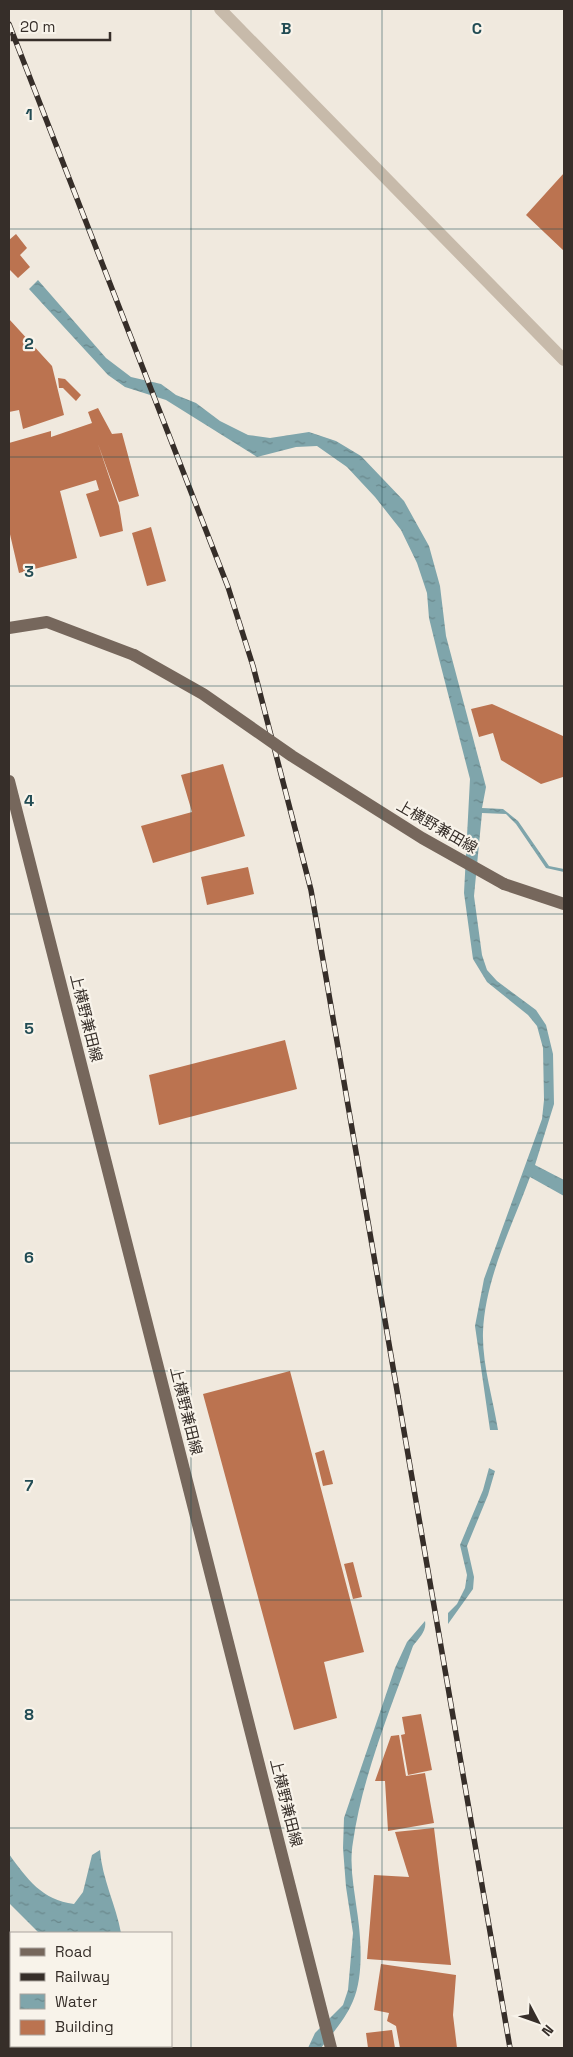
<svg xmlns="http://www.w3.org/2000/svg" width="573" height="2057" font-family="'Space Grotesk','Noto Sans JP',sans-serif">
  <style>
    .water { fill: url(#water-ripples) }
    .building { fill: #bb7350 }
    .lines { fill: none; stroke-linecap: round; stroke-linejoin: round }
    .minor { stroke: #c7baaa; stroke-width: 12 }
    .major { stroke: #76675c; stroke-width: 12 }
    .rail-casing { stroke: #362e29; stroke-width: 5.5 }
    .rail { stroke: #f8f3ea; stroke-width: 4; stroke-dasharray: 11; stroke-linecap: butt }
    .major-bridge { stroke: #76675c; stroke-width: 12 }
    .grid { fill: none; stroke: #224c54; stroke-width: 1; stroke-opacity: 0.55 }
    .labels { text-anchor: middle; stroke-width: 4.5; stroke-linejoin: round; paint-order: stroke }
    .street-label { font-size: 15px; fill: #362e29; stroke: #f8f3ea }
    .grid-label { font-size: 16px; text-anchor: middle; font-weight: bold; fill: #224c54; stroke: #f8f3ea; stroke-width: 4.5; stroke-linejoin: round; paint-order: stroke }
  </style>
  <defs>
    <pattern id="water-ripples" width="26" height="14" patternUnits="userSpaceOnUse" patternTransform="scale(1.25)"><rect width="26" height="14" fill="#7fa5ab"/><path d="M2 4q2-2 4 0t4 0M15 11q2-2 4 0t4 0" fill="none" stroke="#69878b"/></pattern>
  </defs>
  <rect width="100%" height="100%" fill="#f0e9de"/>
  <path class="water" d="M 38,280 L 106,358 L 131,377 L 161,384 L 176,395 L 196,403 L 220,421 L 248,435 L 270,438 L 309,432 L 336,441 L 361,456 L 404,501 L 429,546 L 440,586 L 446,636 L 486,787 L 482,808 L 503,809 L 518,821 L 549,866 L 564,869 L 564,872 L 546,868 L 516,824 L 506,814 L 482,813 L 474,896 L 482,955 L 487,970 L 497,981 L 536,1010 L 546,1025 L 553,1054 L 554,1104 L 535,1165 L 564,1180 L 564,1196 L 530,1177 C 512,1226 485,1279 483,1332 C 482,1364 493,1398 498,1430 L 490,1430 L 475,1326 L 484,1279 L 542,1119 L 544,1100 L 543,1048 L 537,1026 L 528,1015 L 487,982 L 473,959 L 464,893 L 470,779 L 438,655 L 429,618 L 427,593 L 417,563 L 401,530 L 375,497 L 347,467 L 317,446 L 296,447 L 257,457 L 166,400 L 125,387 L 108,375 L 29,289 Z
    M 489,1468 L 495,1471 L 488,1495 L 467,1546 L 474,1577 L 473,1589 L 448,1624 L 448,1613 L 457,1604 L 465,1588 L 467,1575 L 460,1545 L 483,1490 Z
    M 425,1621 C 427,1631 419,1638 413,1646 C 391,1708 362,1777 353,1842 C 349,1865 354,1888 357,1911 C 361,1937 364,1976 353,2001 C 346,2018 333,2033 321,2048 L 308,2048 L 315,2033 L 343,2005 L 348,1990 L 353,1933 L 346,1887 L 343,1848 L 344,1818 L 395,1668 L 407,1642 Z
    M 100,1850 C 102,1879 116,1905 121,1933 L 39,1933 L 9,1903 L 9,1854 C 27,1879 42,1900 74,1904 L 83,1892 L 92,1855 Z
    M 69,2046 L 143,2046 L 144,2048 L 69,2048 Z"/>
  <path class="building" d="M 564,173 L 564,251 L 526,215 Z
    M 16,234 L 27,248 L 20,255 L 30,267 L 18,278 L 9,269 L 9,240 Z
    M 9,319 L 52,366 L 64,415 L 23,429 L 19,410 L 9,412 Z
    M 58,378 L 65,379 L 81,395 L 76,401 L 63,388 L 59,388 Z
    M 98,408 L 112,434 L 122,433 L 139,496 L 119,502 L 98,444 L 119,506 L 123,531 L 100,537 L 86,494 L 99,490 L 96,480 L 60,491 L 77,558 L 19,573 L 9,530 L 9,443 L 51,431 L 51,437 L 92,423 L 88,412 Z
    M 151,527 L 166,581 L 147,586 L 132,533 Z
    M 492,704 L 563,736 L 563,777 L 541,784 L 501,760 L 493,733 L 479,737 L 471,709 Z
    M 223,764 L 245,836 L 153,863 L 141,826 L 192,812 L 181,775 Z
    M 248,867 L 254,894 L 207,905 L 201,877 Z
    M 285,1040 L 297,1089 L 159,1125 L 149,1075 Z
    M 290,1371 L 364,1652 L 324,1662 L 337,1718 L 294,1730 L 203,1394 Z
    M 324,1450 L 333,1484 L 323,1486 L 315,1453 Z
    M 353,1562 L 362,1597 L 353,1599 L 344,1564 Z
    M 421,1714 L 432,1770 L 408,1775 L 401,1735 L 405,1734 L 402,1717 Z
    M 399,1735 L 406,1776 L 425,1773 L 434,1823 L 388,1831 L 385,1781 L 375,1781 L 391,1736 Z
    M 434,1828 L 451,1965 L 367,1959 L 374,1875 L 409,1877 L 395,1832 Z
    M 381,1964 L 456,1975 L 453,2015 L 457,2048 L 400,2048 L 396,2026 L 387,2021 L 389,2013 L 374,2010 Z
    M 392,2030 L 395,2048 L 368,2048 L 366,2033 Z"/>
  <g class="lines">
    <path class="minor" d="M 220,9 L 564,360"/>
    <path class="major" d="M 9,628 L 47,622 L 134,655
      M 9,781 L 331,2048
      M 504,884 L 564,904"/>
    <defs>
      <path id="rail" d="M 9,24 L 228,587 L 253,666 L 311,890 L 510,2048"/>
    </defs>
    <use href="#rail" class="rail-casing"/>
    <use href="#rail" class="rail"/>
    <path class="major-bridge" d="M 134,655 L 203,694 L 292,756 L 422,838 L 504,884"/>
  </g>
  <path class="grid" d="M 191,9 L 191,2048M 382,9 L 382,2048M 9,229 L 564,229M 9,457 L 564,457M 9,686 L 564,686M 9,914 L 564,914M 9,1143 L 564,1143M 9,1371 L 564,1371M 9,1600 L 564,1600M 9,1828 L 564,1828"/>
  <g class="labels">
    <g class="street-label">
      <text transform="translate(437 827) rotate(30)" y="5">上横野兼田線</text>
      <text transform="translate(86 1018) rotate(76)" y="5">上横野兼田線</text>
      <text transform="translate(186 1411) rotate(76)" y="5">上横野兼田線</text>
      <text transform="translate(286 1803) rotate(76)" y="5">上横野兼田線</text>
    </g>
  </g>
  <g class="grid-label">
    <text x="286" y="34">B</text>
    <text x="477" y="34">C</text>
    <text x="29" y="120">1</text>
    <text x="29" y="349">2</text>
    <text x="29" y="577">3</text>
    <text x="29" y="806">4</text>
    <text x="29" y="1034">5</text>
    <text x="29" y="1263">6</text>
    <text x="29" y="1491">7</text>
    <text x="29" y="1720">8</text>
  </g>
  <rect width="573" height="2057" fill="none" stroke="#362e29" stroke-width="20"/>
  <rect x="10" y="1932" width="162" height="115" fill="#f8f3ea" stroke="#aaa49d"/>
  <rect x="20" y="1948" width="25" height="8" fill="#76675c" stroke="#aaa49d"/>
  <text x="55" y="1957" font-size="15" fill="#362e29">Road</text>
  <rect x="20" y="1973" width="25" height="8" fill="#362e29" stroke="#aaa49d"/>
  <text x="55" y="1982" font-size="15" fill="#362e29">Railway</text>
  <rect x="20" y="1994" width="25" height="15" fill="url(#water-ripples)" stroke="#aaa49d"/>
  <text x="55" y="2007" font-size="15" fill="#362e29">Water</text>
  <rect x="20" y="2020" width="25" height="15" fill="#bb7350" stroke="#aaa49d"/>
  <text x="55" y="2032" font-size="15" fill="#362e29">Building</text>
  <g transform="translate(538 2022) rotate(131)" stroke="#f8f3ea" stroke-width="4" paint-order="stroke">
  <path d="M0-4L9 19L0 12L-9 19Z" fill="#362e29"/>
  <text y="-8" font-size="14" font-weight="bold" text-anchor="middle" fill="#362e29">N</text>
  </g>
  <path d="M12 32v8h98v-8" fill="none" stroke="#362e29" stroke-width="2.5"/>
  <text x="20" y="32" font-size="15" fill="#362e29" stroke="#f8f3ea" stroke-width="4" paint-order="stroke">20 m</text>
</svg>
